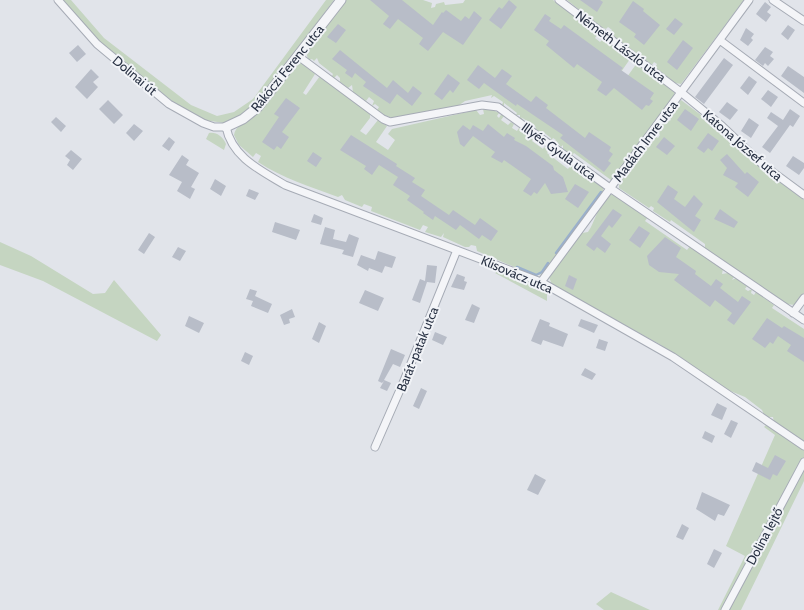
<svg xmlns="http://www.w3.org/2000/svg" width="804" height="610" font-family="Cabin,sans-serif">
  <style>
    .green { fill: #c5d5c1 }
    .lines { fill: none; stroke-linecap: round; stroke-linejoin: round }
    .stream { stroke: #9ab0cc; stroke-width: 2.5 }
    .building { fill: #b8bdc8 }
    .minor-casing { stroke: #a6abb5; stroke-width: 9 }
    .tertiary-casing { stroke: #a6abb5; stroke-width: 11 }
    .minor { stroke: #f4f5f8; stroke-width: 7 }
    .tertiary { stroke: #f4f5f8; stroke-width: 9 }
    .labels { text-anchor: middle; stroke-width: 4; stroke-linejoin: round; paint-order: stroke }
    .street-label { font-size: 13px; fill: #283143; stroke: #f1f3f7 }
  </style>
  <rect width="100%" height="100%" fill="#e1e4ea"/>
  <path class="green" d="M 63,0 L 71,0 L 104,38 L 191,105 L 217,116 L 234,112 L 253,99 L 326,0 L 334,0 L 257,104 L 238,117 L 224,123 L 204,120 L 176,104 L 101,44 Z
    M 344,0 L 423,0 L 432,3 L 431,8 L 435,7 L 436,4 L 444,2 L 445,5 L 463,3 L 465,0 L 553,0 L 598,34 L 595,38 L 600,42 L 604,38 L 630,59 L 621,72 L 627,77 L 637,63 L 674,91 L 675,95 L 611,180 L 574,153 L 571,156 L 563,151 L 563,145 L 561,147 L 556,141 L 554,143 L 556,140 L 553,138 L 551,141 L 551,138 L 542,131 L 540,133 L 535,129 L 536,127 L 521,117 L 525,122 L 520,118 L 520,115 L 516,115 L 517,113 L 504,103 L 504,106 L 502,105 L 503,102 L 494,96 L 491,98 L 492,95 L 465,101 L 458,106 L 395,119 L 384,115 L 377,110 L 379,107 L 375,104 L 372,106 L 374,101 L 369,97 L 366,101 L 353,92 L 352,85 L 348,88 L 340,82 L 340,78 L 337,75 L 334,78 L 332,76 L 333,74 L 319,63 L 317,58 L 314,61 L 312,59 L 309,60 C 305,55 308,51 311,46 Z
    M 567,0 L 744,0 L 681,84 L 675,83 L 655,68 L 657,64 L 654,62 L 652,65 C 638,55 621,45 610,32 L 612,30 L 608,27 L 606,29 L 601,27 Z
    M 301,63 L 315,74 L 303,93 L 306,95 L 320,76 L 323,78 L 370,114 L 370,118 L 360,131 L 366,135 L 378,120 L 387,126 L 376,142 L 388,150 L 395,140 L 388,134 L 392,129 L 476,110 L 480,115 L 484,114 L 483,109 L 491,109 L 499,113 L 497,116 L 499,118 L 502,113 L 504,116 L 501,120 L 508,125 L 511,122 L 514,124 L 512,128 L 517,131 L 519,128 L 533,139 L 532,141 L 543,149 L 544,147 L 549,151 L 547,153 L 568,169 L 571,165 L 603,187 L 603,192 L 542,274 L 535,276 L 477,251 L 476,246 L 471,245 L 469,247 L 465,247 L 443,237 L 444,233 L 441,237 L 425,232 L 428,227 L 423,225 L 420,230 L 371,211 L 372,207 L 364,204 L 362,207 L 345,200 L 342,195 L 338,197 C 311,187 282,178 258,162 L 261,156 L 256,153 L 253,157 L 239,145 L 234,135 C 235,124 254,118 261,110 C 270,100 290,66 301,63 Z
    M 681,100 L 725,133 L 747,157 L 804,200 L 804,293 L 795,305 L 786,304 L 705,248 L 705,244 L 671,220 L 670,222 L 653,211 L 654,208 L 651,206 L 649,208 L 619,188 L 619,183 L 654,135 L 658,138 L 660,135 L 657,131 L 666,118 L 670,121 L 671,119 L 668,117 Z
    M 209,133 C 217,132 223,137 226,144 L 224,150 L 206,139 Z
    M 613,194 L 648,217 L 645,221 L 687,250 L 691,245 L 723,269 L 722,274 L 728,273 L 734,277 L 732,280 L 736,278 L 747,286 L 745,289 L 748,291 L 752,289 L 751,293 L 754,295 L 756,292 L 774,305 L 772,308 L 804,329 L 804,444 L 774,423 L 773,417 L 765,417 L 762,410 L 745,397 L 723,388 L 661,345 L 552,285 L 549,277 L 582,233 L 588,232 C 595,223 600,197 613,194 Z
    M 0,242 L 31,256 L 93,294 L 105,293 L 114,280 L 161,335 L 157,341 L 43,281 L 0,265 Z
    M 501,269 L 547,291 L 547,301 L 495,273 Z
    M 766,425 L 804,449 L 804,458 L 723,610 L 718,610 L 745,556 L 726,546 L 775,435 L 764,427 Z
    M 804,466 L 804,481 L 741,610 L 728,610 Z
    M 611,592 L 650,610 L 604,610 L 596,604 Z"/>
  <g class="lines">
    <path class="stream" d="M 556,253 L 601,192
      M 517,267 L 536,275 L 542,272 L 548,263"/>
  </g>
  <path class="building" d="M 370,0 L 402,0 L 433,25 L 442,12 L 443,13 L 446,10 L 461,21 L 465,16 L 469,19 L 474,11 L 482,18 L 463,45 L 443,32 L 428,51 L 419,44 L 423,38 L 398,19 L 390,29 L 383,24 L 389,16 Z
    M 509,0 L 517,7 L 501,29 L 489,20 L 499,7 L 502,9 Z
    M 580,0 L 600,0 L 603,2 L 597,12 Z
    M 633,1 L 644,9 L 643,11 L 660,25 L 644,45 L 634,37 L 636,34 L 619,22 Z
    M 765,2 L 771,7 L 767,12 L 771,15 L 766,22 L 756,14 Z
    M 545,14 L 551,18 L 549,21 L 561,29 L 564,25 L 623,68 L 621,70 L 654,93 L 650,99 L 653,101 L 649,106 L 646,105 L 642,110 L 614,88 L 606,96 L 597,90 L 602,82 L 577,64 L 574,68 L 546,45 L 549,41 L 534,30 Z
    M 675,18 L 683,24 L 674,35 L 666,29 Z
    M 338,24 L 346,30 L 336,43 L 327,37 Z
    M 788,25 L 795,30 L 788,40 L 781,34 Z
    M 746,28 L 754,34 L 751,38 L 753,40 L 748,46 L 740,40 Z
    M 683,40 L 693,48 L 677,70 L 667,62 Z
    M 78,45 L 86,54 L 77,62 L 69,53 Z
    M 765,47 L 773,52 L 770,56 L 774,59 L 768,66 L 765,63 L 763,66 L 755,60 Z
    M 340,50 L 387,88 L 393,80 L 408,93 L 413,86 L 422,93 L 412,106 L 397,94 L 390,104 L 363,86 L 366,82 L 355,73 L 352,78 L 345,73 L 347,70 L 332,59 Z
    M 724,58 L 733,65 L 704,104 L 695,97 Z
    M 478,65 L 495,78 L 502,69 L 512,76 L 506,84 L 531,102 L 536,96 L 548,105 L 546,108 L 585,138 L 589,132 L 611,147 L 609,151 L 613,154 L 608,161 L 611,163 L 604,172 L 560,138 L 563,135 L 517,104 L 516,106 L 484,83 L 479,89 L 467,80 Z
    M 788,66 L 804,77 L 804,93 L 781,76 Z
    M 91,69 L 99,77 L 93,82 L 98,87 L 87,99 L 75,87 Z
    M 448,74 L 460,83 L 453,93 L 450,90 L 442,100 L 434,94 Z
    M 749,76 L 757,82 L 748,95 L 740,88 Z
    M 768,90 L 778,97 L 771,107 L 761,99 Z
    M 286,98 L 300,108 L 282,132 L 289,137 L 281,149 L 277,146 L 274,150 L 262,142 L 279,117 L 274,114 Z
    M 108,100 L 123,115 L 114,124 L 99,109 Z
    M 727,102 L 738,110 L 730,120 L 719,112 Z
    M 685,109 L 699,119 L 691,131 L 677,120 Z
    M 790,109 L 800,116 L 793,127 L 790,125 L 770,153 L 762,147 L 778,126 L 767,118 L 771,112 L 783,120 Z
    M 56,117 L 66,126 L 61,132 L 51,122 Z
    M 749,118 L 759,125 L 751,138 L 741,131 Z
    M 134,124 L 143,131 L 134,141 L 126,133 Z
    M 488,124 L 504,137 L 507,133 L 515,138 L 514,140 L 526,146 L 553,166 L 554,170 L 563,177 L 568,192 L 551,194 L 545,183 L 537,194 L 534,192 L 531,196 L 523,191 L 531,179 L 504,160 L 502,163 L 491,157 L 495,152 L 473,136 L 464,147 L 460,144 L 457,132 L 463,125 L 470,130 L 473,125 L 483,131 Z
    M 708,133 L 719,141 L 712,151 L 708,148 L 704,153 L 697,148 Z
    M 351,135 L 397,164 L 396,166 L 415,178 L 412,182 L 425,190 L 421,196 L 449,215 L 453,210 L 475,225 L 480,218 L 498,231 L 491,241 L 482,235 L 479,239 L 460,225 L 456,230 L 435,216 L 433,220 L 423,213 L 424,212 L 407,200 L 410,196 L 393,185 L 398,177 L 379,165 L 372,175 L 364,169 L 366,166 L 340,150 Z
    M 169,137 L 175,142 L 169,151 L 162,146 Z
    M 664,137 L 675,146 L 667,155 L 656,147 Z
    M 71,150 L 82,159 L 73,170 L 67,165 L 70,160 L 65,156 Z
    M 313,152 L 322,158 L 316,167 L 307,161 Z
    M 727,154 L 745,174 L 747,172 L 759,182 L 748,197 L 735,187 L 738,183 L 723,175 L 727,168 L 720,160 Z
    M 182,155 L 189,160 L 186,165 L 199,173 L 191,187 L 195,189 L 190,199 L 177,191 L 182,182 L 169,175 Z
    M 793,156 L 804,163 L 804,168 L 799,175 L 786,166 Z
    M 215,179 L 226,186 L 221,196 L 210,189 Z
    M 575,184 L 589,192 L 578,208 L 565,199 Z
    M 668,185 L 678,192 L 674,199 L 685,207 L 694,195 L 703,204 L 695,216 L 701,220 L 694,232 L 657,202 Z
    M 249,189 L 259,193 L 255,200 L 246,196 Z
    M 613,209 L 622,215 L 612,228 L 609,225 L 601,236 L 611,244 L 605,253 L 597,247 L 594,251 L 586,245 Z
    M 720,209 L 738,222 L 734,228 L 714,219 Z
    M 314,214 L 323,218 L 321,225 L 311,222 Z
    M 275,222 L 300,230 L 296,240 L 272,232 Z
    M 639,226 L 650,233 L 640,248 L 629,240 Z
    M 325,227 L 335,230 L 333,239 L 346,242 L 349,234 L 359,238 L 353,257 L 342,254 L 344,250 L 320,244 Z
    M 149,233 L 155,237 L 144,254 L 138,250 Z
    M 665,237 L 681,248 L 676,257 L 696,271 L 695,274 L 711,286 L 716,279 L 723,284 L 720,288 L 738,302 L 742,296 L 751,302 L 734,325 L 727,320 L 732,313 L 715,300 L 710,307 L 674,280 L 679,274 L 659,272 L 649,265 L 647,256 Z
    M 178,247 L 186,251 L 180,261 L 172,257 Z
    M 378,251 L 396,257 L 392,268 L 385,266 L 382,273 L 369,268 L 368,271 L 357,265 L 361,255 L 375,260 Z
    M 427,265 L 437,266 L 435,283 L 427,282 L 420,303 L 412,300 L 420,279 L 425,281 Z
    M 457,274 L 465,277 L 464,281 L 467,282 L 464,290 L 451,287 Z
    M 569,275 L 577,279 L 573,290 L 565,286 Z
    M 250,289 L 257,291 L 255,296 L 272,304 L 268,313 L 251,306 L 253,301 L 246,299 Z
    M 365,290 L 384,298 L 378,311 L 359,303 Z
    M 472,304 L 480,308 L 474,323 L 465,320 Z
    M 292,309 L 295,317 L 289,319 L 290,323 L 284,325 L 280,315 Z
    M 189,316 L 204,323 L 199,333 L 185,326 Z
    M 767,318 L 782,328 L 784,326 L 804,338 L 804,362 L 787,351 L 791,345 L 778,336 L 773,344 L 770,342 L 765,348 L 752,339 Z
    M 540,319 L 550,323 L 549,326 L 568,334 L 563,347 L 543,340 L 541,345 L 531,341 Z
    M 581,319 L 598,325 L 594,333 L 578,326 Z
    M 319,322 L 326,326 L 319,343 L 312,339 Z
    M 435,332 L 447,337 L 443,345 L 432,340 Z
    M 599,339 L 608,342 L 605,351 L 596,348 Z
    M 391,349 L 405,355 L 400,367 L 393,364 L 384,380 L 391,383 L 387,391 L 380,388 L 384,381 L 382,383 L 378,381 Z
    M 245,352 L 253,356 L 249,365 L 241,361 Z
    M 585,368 L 596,374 L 592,380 L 581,375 Z
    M 421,388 L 427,391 L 419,409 L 413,406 Z
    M 717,403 L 727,408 L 722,420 L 711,415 Z
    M 731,420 L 738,423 L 731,438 L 724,434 Z
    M 705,431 L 715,436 L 712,443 L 702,438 Z
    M 775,455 L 786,461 L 777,476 L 773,474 L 770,480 L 752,471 L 756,462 L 768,468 Z
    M 535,474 L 546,480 L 538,495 L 527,490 Z
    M 702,492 L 730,505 L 724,516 L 718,514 L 715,521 L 696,509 Z
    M 682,524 L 689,528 L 683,540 L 676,537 Z
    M 714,549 L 722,553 L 714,568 L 707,564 Z"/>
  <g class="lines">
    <defs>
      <path id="minor" d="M 58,0 L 97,44 L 169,104 L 203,123 L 214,127 L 226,127 C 232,157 260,170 285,185 L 541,282 L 673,357 L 804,446
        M 559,0 L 682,93 L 722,126 L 762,164 L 804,195
        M 773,0 L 804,21
        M 721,41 L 804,103
        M 298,56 L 383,119 L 390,122 L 482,105 L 498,107 L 610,188 L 804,320
        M 541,282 L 749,0
        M 793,313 L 804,298
        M 375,447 L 403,383 L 457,250
        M 725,610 L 804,462"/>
      <path id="tertiary" d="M 226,127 L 243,119 L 258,107 L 341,0"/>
    </defs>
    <use href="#minor" class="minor-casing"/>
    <use href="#tertiary" class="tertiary-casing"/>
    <use href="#minor" class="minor"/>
    <use href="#tertiary" class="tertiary"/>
  </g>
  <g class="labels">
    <g class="street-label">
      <text transform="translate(621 46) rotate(37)" y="5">Németh László utca</text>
      <text transform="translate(287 68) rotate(-51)" y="5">Rákóczi Ferenc utca</text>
      <text transform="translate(135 75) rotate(40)" y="5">Dolinai út</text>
      <text transform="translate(645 141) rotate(-53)" y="5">Madách Imre utca</text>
      <text transform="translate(743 145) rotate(41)" y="5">Katona József utca</text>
      <text transform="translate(559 151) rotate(36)" y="5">Illyés Gyula utca</text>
      <text transform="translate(517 274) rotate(23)" y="5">Klisovácz utca</text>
      <text transform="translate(417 349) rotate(-68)" y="5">Barát-patak utca</text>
      <text transform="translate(764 536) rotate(-62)" y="5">Dolina lejtő</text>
    </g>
  </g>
</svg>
